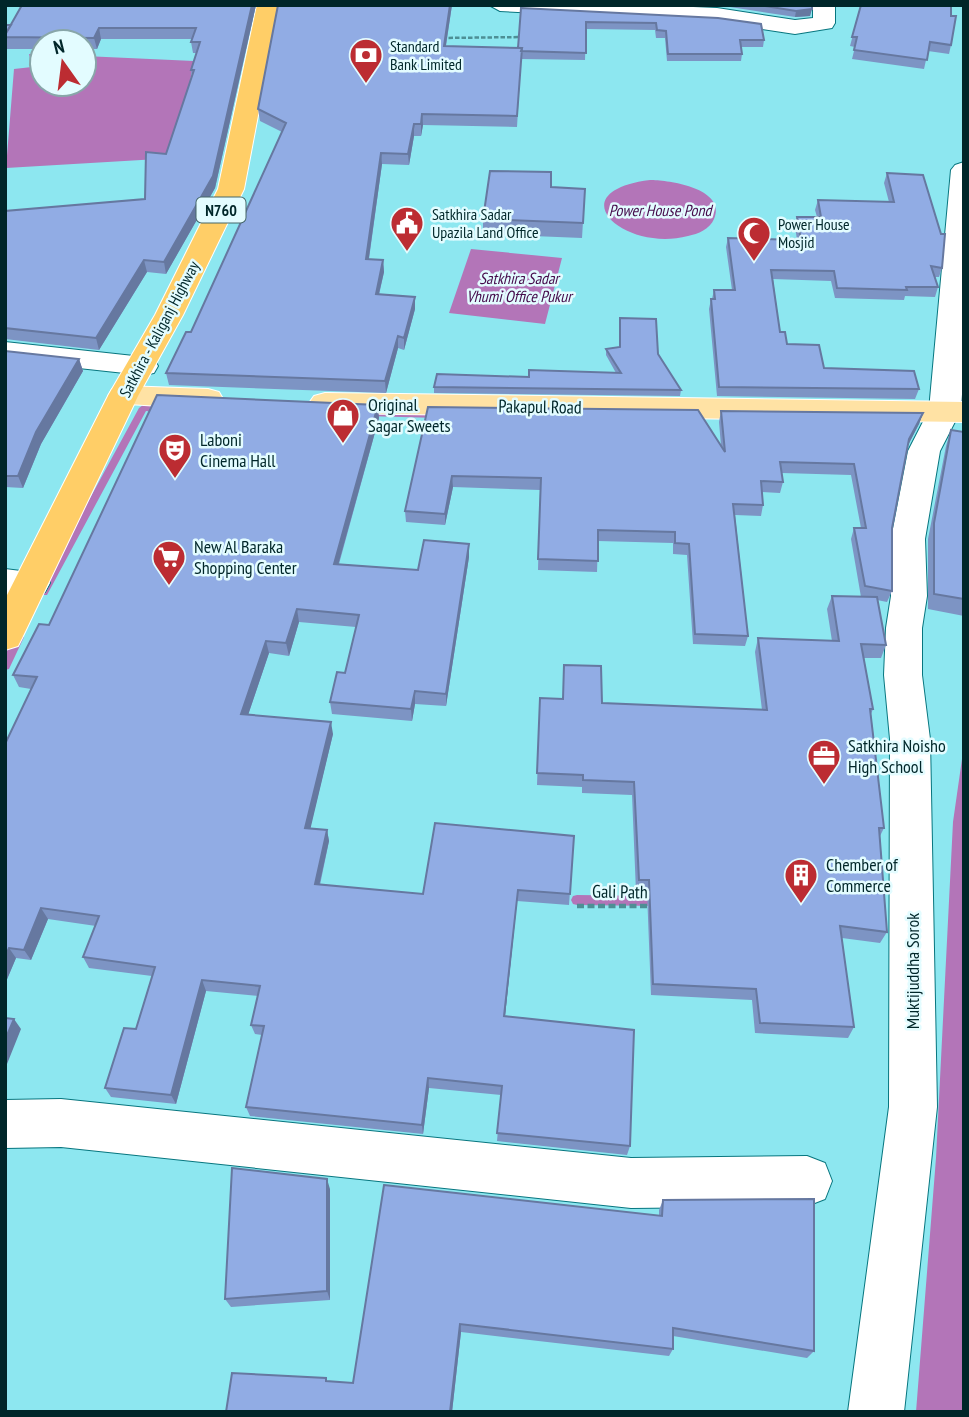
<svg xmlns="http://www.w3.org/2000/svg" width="969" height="1417" font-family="'PT Sans Narrow',sans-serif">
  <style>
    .water { fill: #b375b8 }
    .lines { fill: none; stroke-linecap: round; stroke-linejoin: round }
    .stream { fill: #b375b8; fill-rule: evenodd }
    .minor-casing { stroke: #07767f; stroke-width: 2 }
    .major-casing { stroke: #fff; stroke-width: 2 }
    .highway-casing { stroke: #fff; stroke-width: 2 }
    .path-far1 { stroke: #4d8f95; stroke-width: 2.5; stroke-dasharray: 4.5 2; stroke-linecap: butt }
    .path { stroke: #4d8f95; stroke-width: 4.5; stroke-dasharray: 7 3.5; stroke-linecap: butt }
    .minor { fill: #fff; fill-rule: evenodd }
    .major { fill: #ffe2a4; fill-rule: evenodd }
    .highway { fill: #ffce67; fill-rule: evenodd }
    .wall { fill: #7d94c4 }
    .shaded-wall { fill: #6678a0 }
    .building { fill: #91ace4; stroke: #6678a0; stroke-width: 2 }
    .labels { text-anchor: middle; stroke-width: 5; stroke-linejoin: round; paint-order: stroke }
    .far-poi-label { font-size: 16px; fill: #002629; stroke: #e3fcff; text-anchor: start }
    .shield { fill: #e3fcff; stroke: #446669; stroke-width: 2 }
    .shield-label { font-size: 16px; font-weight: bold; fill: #002629 }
    .far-water-label { font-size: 16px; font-style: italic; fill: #450b4b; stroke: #e3fcff }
    .far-street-label { font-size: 16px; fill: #002629; stroke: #e3fcff }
    .poi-label { font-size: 18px; fill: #002629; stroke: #e3fcff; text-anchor: start }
    .street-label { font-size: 18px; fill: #002629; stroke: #e3fcff }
  </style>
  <rect width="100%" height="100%" fill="#8de7f0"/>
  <path class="water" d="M 29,54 L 42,54 L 42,84 L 84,84 L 84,56 L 194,61 L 175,158 L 6,168 L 14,69 L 32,67 Z
    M 650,180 C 668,180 727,188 714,219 C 710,229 698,234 688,236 C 624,253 557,192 650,180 Z
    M 471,249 L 562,258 L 545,324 L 449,313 Z
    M 964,745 L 964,1412 L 916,1412 L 936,1158 L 953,822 Z"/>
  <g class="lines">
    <path class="stream" d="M 143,405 L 162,407 L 166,410 L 162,413 L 146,411 L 47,595 L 41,595 L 39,592 L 139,408 Z
      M 367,411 L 439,412 L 443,415 L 439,418 L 364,416 L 363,414 Z
      M 19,633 L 24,637 L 9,669 L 5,670 L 5,655 L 15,634 Z
      M 577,895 L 659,896 L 663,897 L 665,901 L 663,905 L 659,906 L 577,905 L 573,904 L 571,900 L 573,896 Z"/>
    <defs>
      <path id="minor" d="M 489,5 L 646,5 L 717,8 L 795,20 L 813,18 L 813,5 L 835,5 L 835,23 L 832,28 L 795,34 L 717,22 L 500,11 Z
        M 964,162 L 964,363 L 961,410 L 940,451 L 925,539 L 927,596 L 922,628 L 922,675 L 930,739 L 937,1107 L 904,1412 L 848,1412 L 889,1107 L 890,739 L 884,675 L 886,628 L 891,596 L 891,539 L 908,451 L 929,410 L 951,170 L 955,165 Z
        M 5,342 L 143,357 L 154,359 L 158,366 L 154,373 L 143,375 L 5,360 Z
        M 5,569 L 45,574 L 50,583 L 45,592 L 32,596 L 5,595 Z
        M 61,1099 L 631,1158 L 807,1156 L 825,1163 L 832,1181 L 825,1199 L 807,1206 L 631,1208 L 61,1147 L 5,1148 L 5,1100 Z"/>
      <path id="major" d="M 123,386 L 208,389 L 219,392 L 223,399 L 219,406 L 208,409 L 112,403 L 108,396 L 112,389 Z
        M 325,393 L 964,402 L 964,422 L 325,413 L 314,410 L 309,403 L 314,396 Z"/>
      <path id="highway" d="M 257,5 L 279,5 L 244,189 L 183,315 L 138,396 L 23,636 L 18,646 L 5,650 L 5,599 L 108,396 L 155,315 L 218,189 Z"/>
    </defs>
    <use href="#minor" class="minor-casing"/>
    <use href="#major" class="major-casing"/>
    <use href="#highway" class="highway-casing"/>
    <path class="path-far1" d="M 442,38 L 524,37"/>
    <path class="path" d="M 577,906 L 651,906"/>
    <use href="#minor" class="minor"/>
    <use href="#major" class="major"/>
    <use href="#highway" class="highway"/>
  </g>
  <path class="wall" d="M 256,5 L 215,188 L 166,274 L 147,272 L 99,350 L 5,339 L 5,211 L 145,199 L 166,154 L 192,77 L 191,70 L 196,53 L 193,53 L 191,42 L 192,39 L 101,39 L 97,49 L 84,49 L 84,42 L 42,42 L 42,49 L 7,49 L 7,48 L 5,50 L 5,25 Z
    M 278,5 L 452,5 L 446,46 L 518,48 L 521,8 L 718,18 L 764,40 L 763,47 L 741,47 L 742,54 L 741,61 L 667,61 L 665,38 L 656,38 L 655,30 L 586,29 L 585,60 L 521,59 L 517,127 L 423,125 L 421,136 L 414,136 L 409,165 L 382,164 L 369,259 L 383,260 L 384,272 L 379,295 L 415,309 L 404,350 L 398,348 L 386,393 L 169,385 L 166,373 L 191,332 L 282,132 L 260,121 L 258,109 Z
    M 709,5 L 812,5 L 810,16 L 795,17 L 717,5 Z
    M 861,5 L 951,45 L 949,54 L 928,51 L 924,69 L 852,59 L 855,47 L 850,46 Z
    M 887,173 L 942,268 L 939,277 L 935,277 L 938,287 L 935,297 L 905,296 L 904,300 L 835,298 L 831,281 L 773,279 L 780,332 L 787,344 L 824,368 L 919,389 L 915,399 L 717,396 L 709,309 L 711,299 L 712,299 L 714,290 L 732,290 L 726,247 L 728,238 L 797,240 L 795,226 L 797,217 L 817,217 L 815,210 L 818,200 L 889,202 L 884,183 Z
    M 551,187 L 585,189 L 582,238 L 483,234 L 483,219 Z
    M 620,318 L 658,354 L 681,390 L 680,396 L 434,393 L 434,387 L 529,377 L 616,373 L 606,355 L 606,349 L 620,347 Z
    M 5,351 L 79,359 L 83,371 L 41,444 L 23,488 L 5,487 Z
    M 428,407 L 721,446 L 719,422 L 721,411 L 923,413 L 919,424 L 908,445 L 892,528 L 892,591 L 887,602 L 877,600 L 886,645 L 881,658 L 864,658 L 873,709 L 871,714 L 884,828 L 880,836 L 887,932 L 880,943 L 842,938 L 854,1027 L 848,1038 L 755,1033 L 752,1000 L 651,995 L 647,892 L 636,892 L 632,795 L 582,793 L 582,787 L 537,785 L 540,698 L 563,699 L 564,665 L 602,703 L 762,710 L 755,652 L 758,638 L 832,641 L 827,609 L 832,596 L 861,597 L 851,539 L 854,528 L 861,528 L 851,475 L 782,473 L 783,482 L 780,493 L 762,492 L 763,505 L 761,516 L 735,515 L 748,636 L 745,646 L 693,644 L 687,555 L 673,554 L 673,543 L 598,541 L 597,572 L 538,570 L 540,490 L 453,487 L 445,525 L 406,522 L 405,511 Z
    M 379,418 L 339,564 L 418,570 L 469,544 L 469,557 L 446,706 L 415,704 L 412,721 L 332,714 L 330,702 L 345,673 L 356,627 L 299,622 L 289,656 L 269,653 L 248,715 L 333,734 L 310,828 L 327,830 L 329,841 L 320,885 L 423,894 L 574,836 L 569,905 L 517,901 L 505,1016 L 630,1146 L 627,1155 L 497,1141 L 501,1095 L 429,1088 L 423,1134 L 250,1116 L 246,1107 L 262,1035 L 255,1034 L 251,1025 L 258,996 L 206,991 L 176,1104 L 111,1097 L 105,1088 L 136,1029 L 152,976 L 89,968 L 83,957 L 96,926 L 48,919 L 31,960 L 16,958 L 5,984 L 31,689 L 19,687 L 13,675 L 49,625 Z
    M 951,430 L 964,432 L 964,616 L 928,609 L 928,539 L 946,446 Z
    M 330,1189 L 330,1300 L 231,1307 L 225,1299 Z
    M 663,1200 L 814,1351 L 807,1358 L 673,1336 L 673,1349 L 669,1356 L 461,1332 L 452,1412 L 226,1412 L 328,1382 L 353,1383 L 659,1216 L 659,1210 Z"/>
  <path class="shaded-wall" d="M 252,5 L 256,5 L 215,188 L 166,274 L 164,262 Z
    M 450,5 L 452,5 L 444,57 L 444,46 Z
    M 812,9 L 810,16 L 795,17 L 796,11 Z
    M 99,28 L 101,39 L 97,49 L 94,38 Z
    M 422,114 L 423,125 L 421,136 L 421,124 Z
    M 414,124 L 414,136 L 409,165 L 408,154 Z
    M 381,153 L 382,164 L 367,271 L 366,259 Z
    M 144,260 L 147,272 L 99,350 L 96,338 Z
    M 383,260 L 384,272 L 376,306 L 376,294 Z
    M 415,297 L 415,309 L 404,350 L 404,338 Z
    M 398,336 L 398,348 L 386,393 L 385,381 Z
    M 79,359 L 83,371 L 41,444 L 23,488 L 18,476 L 36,432 Z
    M 378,405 L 379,418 L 335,576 L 334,564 Z
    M 923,413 L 919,424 L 905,451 L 909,439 Z
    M 452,476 L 453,487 L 445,525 L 445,514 Z
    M 469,544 L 469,557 L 446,706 L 446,694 Z
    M 297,609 L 299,622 L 289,656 L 286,643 Z
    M 266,641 L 269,653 L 244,727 L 241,714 Z
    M 415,691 L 415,704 L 412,721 L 411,709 Z
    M 331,722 L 333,734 L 308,839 L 305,828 Z
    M 327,830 L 329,841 L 317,895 L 315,884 Z
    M 518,890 L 517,901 L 504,1026 L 504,1016 Z
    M 41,908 L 48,919 L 31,960 L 24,950 Z
    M 9,948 L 16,958 L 5,984 L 5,957 Z
    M 202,980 L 206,991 L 176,1104 L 171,1095 Z
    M 14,1019 L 21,1029 L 5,1069 L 5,1040 Z
    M 428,1078 L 429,1088 L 423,1134 L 422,1125 Z
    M 327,1179 L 330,1189 L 330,1300 L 327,1291 Z
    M 460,1324 L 461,1332 L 452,1412 L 450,1412 Z"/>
  <path class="building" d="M 22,5 L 252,5 L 213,176 L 164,262 L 144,260 L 96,338 L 5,328 L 5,211 L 145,199 L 146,152 L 166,154 L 194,70 L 191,70 L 200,42 L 191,42 L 196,28 L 99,28 L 94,38 L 5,37 L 5,35 Z
    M 278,5 L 450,5 L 444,46 L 522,48 L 517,116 L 422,114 L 421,124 L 414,124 L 408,154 L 381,153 L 366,259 L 383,260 L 376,294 L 415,297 L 404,338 L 398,336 L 385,381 L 166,373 L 186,332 L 191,332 L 286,123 L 258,109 Z
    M 759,5 L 812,5 L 812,9 L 796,11 Z
    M 861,5 L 951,5 L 951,16 L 956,16 L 951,45 L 930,42 L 927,60 L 854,50 L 857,37 L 852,37 Z
    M 521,8 L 718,18 L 761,24 L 764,40 L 740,40 L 742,54 L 668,54 L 666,31 L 657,30 L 656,23 L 586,22 L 586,53 L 521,51 L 522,48 L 518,48 Z
    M 5,25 L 11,25 L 5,35 Z
    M 490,171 L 551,172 L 551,187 L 585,189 L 583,223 L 483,219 Z
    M 887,173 L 923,175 L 941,234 L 945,234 L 942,268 L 931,266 L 938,287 L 906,287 L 907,290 L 837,288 L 834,271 L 771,270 L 780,332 L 785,332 L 787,344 L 819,345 L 824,368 L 914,371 L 919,389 L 719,387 L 711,299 L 715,299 L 714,290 L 735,290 L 728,238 L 801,240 L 797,217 L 821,217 L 818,200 L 894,202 Z
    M 620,318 L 656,319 L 658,354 L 681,390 L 434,387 L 437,374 L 529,377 L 529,370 L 621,373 L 606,349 L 620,347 Z
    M 5,351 L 79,359 L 36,432 L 18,476 L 5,476 Z
    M 157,395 L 378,405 L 334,564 L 418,570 L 424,540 L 469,544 L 446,694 L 415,691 L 411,709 L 330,702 L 337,672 L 345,673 L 359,615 L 297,609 L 286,643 L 266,641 L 241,714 L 331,722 L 305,828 L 327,830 L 315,884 L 423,894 L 435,823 L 574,836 L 570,894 L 518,890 L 504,1016 L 634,1030 L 630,1146 L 497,1133 L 502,1086 L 428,1078 L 422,1125 L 246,1107 L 264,1026 L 251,1025 L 260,986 L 202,980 L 171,1095 L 105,1088 L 124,1028 L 136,1029 L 155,967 L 83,957 L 99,916 L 41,908 L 24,950 L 9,948 L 5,957 L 5,744 L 37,677 L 13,675 L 39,624 L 49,625 Z
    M 428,407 L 698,410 L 725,452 L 721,411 L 923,413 L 909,439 L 892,528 L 892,591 L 865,586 L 854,528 L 866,528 L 854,464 L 780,462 L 783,482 L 761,481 L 763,505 L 733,504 L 748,636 L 695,634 L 689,544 L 675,543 L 675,532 L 598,530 L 598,561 L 538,559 L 541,478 L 452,476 L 445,514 L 405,511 Z
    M 951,430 L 964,432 L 964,599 L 934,594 L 934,523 Z
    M 832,596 L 877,597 L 886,645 L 861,644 L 873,709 L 870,709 L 884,828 L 879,828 L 887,932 L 840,926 L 854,1027 L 760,1023 L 756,989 L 653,984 L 649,880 L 639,880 L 634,782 L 583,780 L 583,775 L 537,773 L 540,698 L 563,699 L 564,665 L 601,666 L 602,703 L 767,710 L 758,638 L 839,641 Z
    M 5,1018 L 14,1019 L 5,1040 Z
    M 232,1168 L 327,1179 L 327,1291 L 225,1299 Z
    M 384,1185 L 662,1216 L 663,1200 L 814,1199 L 814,1351 L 673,1328 L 673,1349 L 460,1324 L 450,1412 L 226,1412 L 232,1373 L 326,1378 L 326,1381 L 353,1383 Z"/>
  <defs>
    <symbol id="bank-pin" viewBox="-11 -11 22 30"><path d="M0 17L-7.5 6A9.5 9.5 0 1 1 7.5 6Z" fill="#bc2c32" stroke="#e3fcff"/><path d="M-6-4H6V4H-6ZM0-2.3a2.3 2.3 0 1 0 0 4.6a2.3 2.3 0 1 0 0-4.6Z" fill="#fff"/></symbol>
    <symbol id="civic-pin" viewBox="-11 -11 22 30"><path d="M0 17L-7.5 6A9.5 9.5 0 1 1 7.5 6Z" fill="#bc2c32" stroke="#e3fcff"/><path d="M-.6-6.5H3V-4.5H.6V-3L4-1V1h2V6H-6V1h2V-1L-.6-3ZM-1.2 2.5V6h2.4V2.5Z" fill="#fff"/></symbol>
    <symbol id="mosque-pin" viewBox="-11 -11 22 30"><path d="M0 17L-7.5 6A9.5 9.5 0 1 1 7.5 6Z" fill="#bc2c32" stroke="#e3fcff"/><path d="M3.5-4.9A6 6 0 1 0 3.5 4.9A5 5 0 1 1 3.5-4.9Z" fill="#fff"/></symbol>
    <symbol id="shop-pin" viewBox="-11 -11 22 30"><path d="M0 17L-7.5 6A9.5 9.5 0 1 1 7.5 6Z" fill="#bc2c32" stroke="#e3fcff"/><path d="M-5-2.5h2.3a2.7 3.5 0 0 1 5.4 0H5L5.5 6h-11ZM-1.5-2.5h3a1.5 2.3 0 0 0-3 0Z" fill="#fff"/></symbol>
    <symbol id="theatre-pin" viewBox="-11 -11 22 30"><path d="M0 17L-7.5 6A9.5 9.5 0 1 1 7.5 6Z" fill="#bc2c32" stroke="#e3fcff"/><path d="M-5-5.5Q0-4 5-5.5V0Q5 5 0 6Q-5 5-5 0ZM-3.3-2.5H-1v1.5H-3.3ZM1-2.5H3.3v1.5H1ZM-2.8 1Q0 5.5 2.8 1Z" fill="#fff"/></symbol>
    <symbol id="supermarket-pin" viewBox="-11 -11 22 30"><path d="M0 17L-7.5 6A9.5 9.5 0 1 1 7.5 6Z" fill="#bc2c32" stroke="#e3fcff"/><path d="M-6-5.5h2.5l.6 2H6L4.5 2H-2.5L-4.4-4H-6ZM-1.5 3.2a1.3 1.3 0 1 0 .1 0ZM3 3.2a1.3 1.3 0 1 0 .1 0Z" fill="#fff"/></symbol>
    <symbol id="office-pin" viewBox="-11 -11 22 30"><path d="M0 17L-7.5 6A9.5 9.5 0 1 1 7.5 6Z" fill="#bc2c32" stroke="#e3fcff"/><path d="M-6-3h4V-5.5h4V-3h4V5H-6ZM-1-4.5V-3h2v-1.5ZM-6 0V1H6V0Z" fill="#fff"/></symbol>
    <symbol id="building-pin" viewBox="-11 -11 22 30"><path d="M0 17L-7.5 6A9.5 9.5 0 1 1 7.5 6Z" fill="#bc2c32" stroke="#e3fcff"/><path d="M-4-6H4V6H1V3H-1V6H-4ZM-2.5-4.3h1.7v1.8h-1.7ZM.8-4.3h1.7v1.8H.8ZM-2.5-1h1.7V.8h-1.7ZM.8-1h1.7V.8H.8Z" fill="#fff"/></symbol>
  </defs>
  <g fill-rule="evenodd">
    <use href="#bank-pin" x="347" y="36" width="38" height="52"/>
    <use href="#civic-pin" x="388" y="204" width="38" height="52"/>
    <use href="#mosque-pin" x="735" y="214" width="38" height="52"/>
    <use href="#shop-pin" x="324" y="396" width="38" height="52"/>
    <use href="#theatre-pin" x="156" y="431" width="38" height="52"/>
    <use href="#supermarket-pin" x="150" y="538" width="38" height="52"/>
    <use href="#office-pin" x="805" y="737" width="38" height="52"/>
    <use href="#building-pin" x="782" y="856" width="38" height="52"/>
  </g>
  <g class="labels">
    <g class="far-poi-label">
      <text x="390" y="52">Standard<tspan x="390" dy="18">Bank Limited</tspan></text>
      <text x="432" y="220">Satkhira Sadar<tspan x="432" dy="18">Upazila Land Office</tspan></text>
      <text x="778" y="230">Power House<tspan x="778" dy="18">Mosjid</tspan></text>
    </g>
    <rect class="shield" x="196.5" y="197.5" width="49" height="25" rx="5"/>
    <g class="shield-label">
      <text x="221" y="216">N760</text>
    </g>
    <g class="far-water-label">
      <text x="660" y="216">Power House Pond</text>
      <text x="519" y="284">Satkhira Sadar<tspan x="519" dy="18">Vhumi Office Pukur</tspan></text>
    </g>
    <g class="far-street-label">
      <text transform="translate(159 329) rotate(-62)" y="6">Satkhira - Kaliganj Highway</text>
    </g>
    <g class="poi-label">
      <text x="368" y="411">Original<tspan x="368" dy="21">Sagar Sweets</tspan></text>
      <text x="200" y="446">Laboni<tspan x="200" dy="21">Cinema Hall</tspan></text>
      <text x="194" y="553">New Al Baraka<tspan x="194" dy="21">Shopping Center</tspan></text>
      <text x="848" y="752">Satkhira Noisho<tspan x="848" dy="21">High School</tspan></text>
      <text x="826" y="871">Chember of<tspan x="826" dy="21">Commerce</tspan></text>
    </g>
    <g class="street-label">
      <text transform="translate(540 407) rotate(1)" y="6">Pakapul Road</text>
      <text transform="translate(620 892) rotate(1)" y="6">Gali Path</text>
      <text transform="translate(913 971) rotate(-90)" y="6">Muktijuddha Sorok</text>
    </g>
  </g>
  <rect width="969" height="1417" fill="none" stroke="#002629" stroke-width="14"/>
  <g transform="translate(63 63) rotate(346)"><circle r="33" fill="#e3fcff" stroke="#88a6a9" stroke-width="2"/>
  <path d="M0-5L12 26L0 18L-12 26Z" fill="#bc2c32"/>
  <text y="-10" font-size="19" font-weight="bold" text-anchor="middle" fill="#002629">N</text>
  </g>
</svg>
